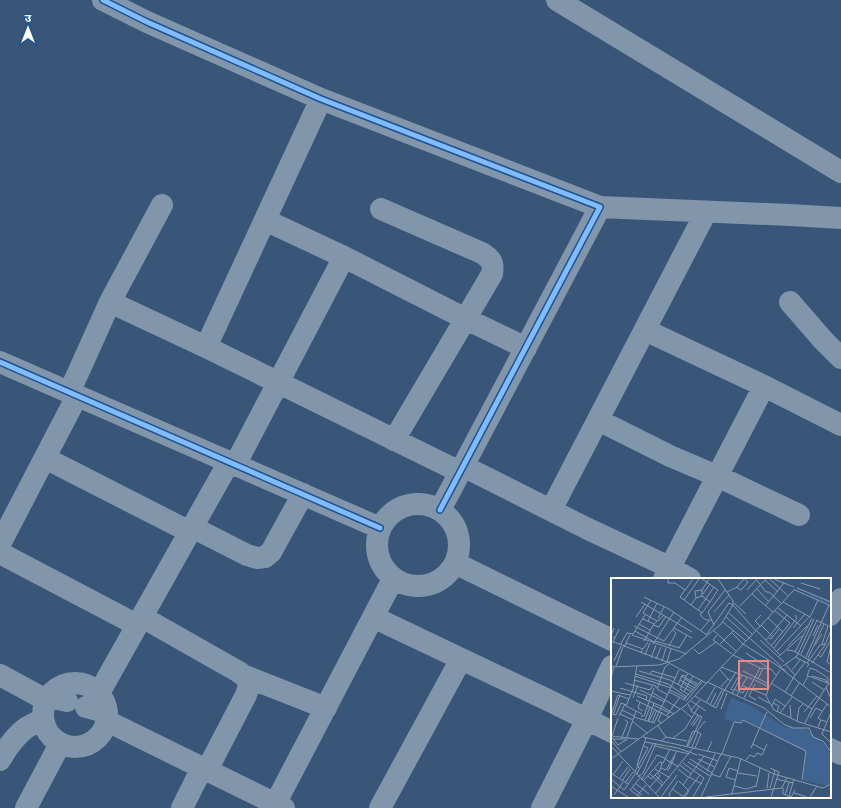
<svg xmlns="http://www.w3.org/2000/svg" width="841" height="808" font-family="'Archivo Narrow','Noto Sans Devanagari',sans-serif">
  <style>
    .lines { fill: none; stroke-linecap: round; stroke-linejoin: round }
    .minor { stroke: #8195ab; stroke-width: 22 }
    .cycleway-casing { stroke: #1e5393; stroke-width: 8 }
    .cycleway { stroke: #80bcff; stroke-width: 5 }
    .inset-river { fill: none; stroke: #3f6491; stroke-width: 2 }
    .inset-road { fill: none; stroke: #889aae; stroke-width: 1 }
    .view { fill: #e88989; fill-opacity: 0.15; stroke: #e88989; stroke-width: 2 }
    .inset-edge { fill: none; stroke: #fff; stroke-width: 2 }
  </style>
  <rect width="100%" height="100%" fill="#395678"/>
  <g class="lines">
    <path class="minor" d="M 103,0 L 147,22 L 321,99 L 600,207 L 440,510
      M 557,0 L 841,172
      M 600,207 L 790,215 L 841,218
      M 381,209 L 482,253 C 491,259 494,262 492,274 L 394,440
      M 265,220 L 344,257 L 466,319 L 526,348
      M 110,302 L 206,347 L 460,472
      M 790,302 L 823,340 L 841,358
      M 645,330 L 764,386 L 841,425
      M 206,347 L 321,99
      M 0,362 L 380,528
      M 69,393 L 110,302 L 162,205
      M 598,420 L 670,456 L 717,476 L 799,515
      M 45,458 L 190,532
      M 235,465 L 344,257
      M 463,466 L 586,528 L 669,567 L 690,579
      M377 545a41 41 0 1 1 82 0a41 41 0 1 1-82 0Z
      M 551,510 L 706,212
      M 192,527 L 247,555 L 257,558 L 265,557 L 271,552 L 303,494
      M 0,544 L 77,396
      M 0,553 L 137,625
      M 455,563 L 612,640
      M 664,579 L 764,386
      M 830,615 L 841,599
      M 142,617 L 239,672 C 250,680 250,683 246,695 L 207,770
      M 373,617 L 552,702 L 612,732
      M 0,675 L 46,700 L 53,698 L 67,701
      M 245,676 L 326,708
      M43 715a32 32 0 1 1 64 0a32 32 0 1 1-64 0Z
      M 99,693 L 229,462
      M 86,707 L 97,710 L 107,711
      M 107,721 L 284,808
      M 830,749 L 841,754
      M 0,760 C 7,748 14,737 26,728 C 31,725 37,722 43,719
      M 26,808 L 60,744
      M 182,808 L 202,768
      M 273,808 L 393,579
      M 380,808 L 461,659
      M 542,808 L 587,719 L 612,666"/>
    <defs>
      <path id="cycleway" d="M 103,0 L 147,22 L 321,99 L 600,207 L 440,510
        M 0,362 L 380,528"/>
    </defs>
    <use href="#cycleway" class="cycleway-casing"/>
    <use href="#cycleway" class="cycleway"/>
  </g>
  <g transform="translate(611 578)">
    <rect width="220" height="220" fill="#395678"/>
    <path d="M 120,120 L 141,128 L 173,149 L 195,151 L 212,165 L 220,176 L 220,204 L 217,208 L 192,202 L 195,174 L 134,142 L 130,145 L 113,141 Z" fill="#3f6491"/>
    <path class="inset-river" d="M 199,17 L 220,25"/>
    <path class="inset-road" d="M 57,1 L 57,5 L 64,5 L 74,12M 82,1 L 69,19 L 80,27 L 85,20M 91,1 L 107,12 L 99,24M 107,1 L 122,23 L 122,27 L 145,53M 145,1 L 155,14 L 158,14 L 170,25M 159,1 L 177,18M 163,1 L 183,9M 154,2 L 167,14M 190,5 L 209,11M 125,9 L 130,12 L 137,4 L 134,1M 186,10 L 220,24M 146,11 L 158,24M 91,12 L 84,13 L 85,20 L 91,18 L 91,12 L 98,1M 136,12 L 146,1M 184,12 L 220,28M 116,14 L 126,9 L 133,1M 92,16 L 99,6M 141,16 L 162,34M 33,19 L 58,31 L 96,57M 40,22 L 32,35 L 46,43M 73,22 L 88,1M 30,24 L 81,54M 172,24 L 199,39 L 207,22M 123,25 L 135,36M 80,27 L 91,35 L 99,24 L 91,18M 129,28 L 155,1M 154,28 L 173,5M 167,30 L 190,48M 87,32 L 103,9M 164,33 L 179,45M 103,34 L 118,17M 90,35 L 90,38 L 95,42 L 101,42M 118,35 L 141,56M 25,39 L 34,26M 115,39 L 171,89M 47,40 L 53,29M 157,40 L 172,54M 32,41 L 43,46M 205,42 L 220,49M 37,43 L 46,25M 112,44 L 135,63M 28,46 L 39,52M 42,47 L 48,49 L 55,38M 103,47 L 97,34 L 114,12M 150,47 L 162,59M 23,48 L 53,63 L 71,39M 149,48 L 144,43 L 150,37M 3,50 L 0,58 L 4,60M 63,50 L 81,60M 182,50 L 194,36M 90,52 L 98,43M 24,53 L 43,64M 103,53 L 125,73M 146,53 L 169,77M 120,54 L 132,66 L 175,93M 21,57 L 76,76M 106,57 L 102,62 L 121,76M 202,58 L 207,47M 158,60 L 160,61 L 168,51M 149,62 L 173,84M 155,62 L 176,37M 0,63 L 56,84 L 95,105M 33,63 L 43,46 L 53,37M 44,63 L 69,70M 2,64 L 8,51M 15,65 L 32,71M 42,66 L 63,34M 109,66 L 123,52M 211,66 L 217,48M 9,67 L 16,55 L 22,56 L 34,37M 204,67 L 211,56M 58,68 L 65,55 L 62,52M 160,68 L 179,45M 177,68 L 196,48M 220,68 L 216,84 L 220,87M 13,69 L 19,57M 68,70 L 76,57M 163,70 L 186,40 L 184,37M 83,71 L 88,76 L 105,64M 176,72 L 183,73 L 220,95M 166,73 L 198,39M 184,74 L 201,40M 29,75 L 37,64M 135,75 L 159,91M 190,76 L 206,42M 34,77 L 39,65M 122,77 L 149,90 L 143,101M 207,77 L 210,79 L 220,62M 167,79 L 191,58M 184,79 L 198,86 L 196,89M 195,79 L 218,27M 40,80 L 45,67M 197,80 L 213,46M 45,81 L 50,69M 3,83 L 10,68M 51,83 L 55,70M 56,84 L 60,71M 196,85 L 209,67 L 215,66M 201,85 L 214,67 L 220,52M 174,86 L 184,97M 5,88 L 12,69M 26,88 L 22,111 L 15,128 L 31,136M 172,88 L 186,78 L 203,41M 0,89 L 48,87 L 68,81 L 110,46 L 122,27 L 118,25 L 96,56M 110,89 L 141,101M 168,89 L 220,129M 149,90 L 160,91 L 165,97M 109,92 L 117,101M 181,92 L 189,82M 205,92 L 217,100 L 217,105M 28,93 L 59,102 L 81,114M 132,93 L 144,99M 77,95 L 69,111 L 78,117M 25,96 L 57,106 L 76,119M 39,96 L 41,93 L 65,100M 24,98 L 60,110M 70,98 L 87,106M 196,98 L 199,90 L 205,92M 201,98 L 215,102 L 215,105M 144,99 L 156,105M 183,99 L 194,84M 0,100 L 3,88M 74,101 L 86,108M 147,101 L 152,90M 23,102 L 45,108 L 45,110M 69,102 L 84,110M 144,102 L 158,109 L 169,92M 96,104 L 153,130 L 174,147 L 182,150 L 198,150 L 202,159 L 212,163 L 220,174M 201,104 L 213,112M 14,105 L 39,112 L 42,107M 72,105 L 82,112M 160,105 L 201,131 L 218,105M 144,106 L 138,118 L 145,122M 67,107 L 71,97 L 75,98M 192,107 L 197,98 L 220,106M 132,108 L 155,117M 110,109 L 117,101 L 120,103M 158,109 L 155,118 L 163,132 L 188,144 L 220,154M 215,109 L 220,121M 9,110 L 36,118 L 35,122M 123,111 L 132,115 L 135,109M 29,112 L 54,124M 59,112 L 75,120M 122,112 L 120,111 L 129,96M 0,113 L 19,117M 113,113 L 125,94M 58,114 L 74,122M 73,114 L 82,98M 174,114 L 183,99M 42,115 L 69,131M 121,116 L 131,97M 57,117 L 46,111 L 54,89 L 58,86M 126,117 L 136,99M 26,118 L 52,129 L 63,136M 84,118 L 105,130 L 113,113M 180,118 L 189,104M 147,119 L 158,125M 22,120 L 27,107M 133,120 L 143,101 L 142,103M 73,121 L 91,102M 25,122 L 58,139M 75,123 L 92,103M 80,123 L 95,133M 29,124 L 27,130 L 32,133M 95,125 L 104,109M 162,125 L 168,128 L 166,134M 77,126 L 81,134 L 91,139 L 77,168M 42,127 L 59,135M 99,127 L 105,115M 179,127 L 180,140M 161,128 L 164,121 L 174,128M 102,129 L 111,112M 71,131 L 81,140M 110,131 L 116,115M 11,132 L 23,138M 80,132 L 89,122M 193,134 L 206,118M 220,134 L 211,156 L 220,165M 169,135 L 181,119M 0,136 L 5,137 L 10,125 L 15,127M 9,136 L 22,142M 0,137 L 7,117 L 18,121M 2,137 L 9,117M 56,137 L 69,119M 8,138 L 14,126M 30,138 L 33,138 L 43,110M 23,139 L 43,145M 199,140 L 205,130 L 211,133M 34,142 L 39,129M 210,142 L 207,140 L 216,126M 21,143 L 36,155M 37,143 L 43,125M 38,143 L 44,131M 186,143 L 188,130 L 193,125M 41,144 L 46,132M 43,145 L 68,92M 51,145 L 47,143 L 51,134M 194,145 L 201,131M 80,147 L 87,137M 47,148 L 55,159M 82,148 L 89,138M 149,149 L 156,134M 207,149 L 210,142 L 216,144M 86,153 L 94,143M 0,158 L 27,161M 0,158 L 7,167 L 18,160M 1,158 L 7,140M 11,159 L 17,144 L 14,142M 16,159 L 25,133M 32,159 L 128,180 L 163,196 L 212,210 L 220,206M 62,160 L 74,151 L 88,128M 2,161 L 15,161M 0,162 L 10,174M 50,163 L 55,159 L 76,163M 34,164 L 67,170 L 86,177M 142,166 L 153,172M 0,168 L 48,219M 44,168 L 78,176M 76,168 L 81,154 L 85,153 L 90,156 L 84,170M 81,169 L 87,154M 140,170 L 149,149M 96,174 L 101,163M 87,176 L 107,183M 111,176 L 123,144 L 130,145 L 132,142 L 195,173 L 191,202M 0,181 L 75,127 L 184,11M 54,181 L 68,189M 79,181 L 101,195M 87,181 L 104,189M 135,182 L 139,177 L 143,179 L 146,175 L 151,177 L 156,166M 77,184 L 99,198M 72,185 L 93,200 L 82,219M 69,187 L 80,196M 28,190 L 26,187 L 35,160M 50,190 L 55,192 L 66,173M 159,190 L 168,194 L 160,219M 44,191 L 59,200M 67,191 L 77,199M 57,193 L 64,178M 96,193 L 104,176M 0,195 L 17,206M 23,195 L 37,170 L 33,168M 127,195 L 146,198M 39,196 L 52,208M 100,196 L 109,199 L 120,178M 2,197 L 12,183M 25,197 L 42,166M 44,197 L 53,206M 37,198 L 40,201 L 49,192 L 51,185M 27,199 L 32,195 L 45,165M 78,199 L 91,206M 0,201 L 13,212 L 24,196M 8,201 L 17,189M 165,201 L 182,205M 30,202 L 46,177 L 54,180M 125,202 L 115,199 L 118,190 L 127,193M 11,203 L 19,191M 32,203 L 49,184 L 52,185 L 59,171M 68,203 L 78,213 L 74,219M 14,205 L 22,194M 24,205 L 38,216M 72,207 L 93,178M 0,208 L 17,219M 123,208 L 135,211 L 145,208M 21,209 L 31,217M 145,209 L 149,190M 38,210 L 49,198 L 46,194M 156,210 L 158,195M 159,210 L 164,192M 172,210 L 172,216 L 180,219 L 184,212M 61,211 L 73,219M 183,215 L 196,219M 44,216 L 82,170M 121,216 L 130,180M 3,217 L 12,204M 174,217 L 178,205M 26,218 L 35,207M 178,218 L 183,201M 29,219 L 19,212 L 29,200M 50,219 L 66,197M 59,219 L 58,216 L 67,203M 72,219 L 89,197M 90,219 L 110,176M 95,219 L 171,210 L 176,199M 199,219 L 206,208"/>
    <path class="view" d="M 128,83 L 157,83 L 157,111 L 128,111 Z"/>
    <rect width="220" height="220" class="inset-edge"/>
  </g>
  <g transform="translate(28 28)" stroke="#1e5393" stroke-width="3" paint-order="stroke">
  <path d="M0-3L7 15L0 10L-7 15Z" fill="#ffffff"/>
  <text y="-6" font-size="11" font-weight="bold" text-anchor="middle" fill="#ffffff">उ</text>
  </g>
</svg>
